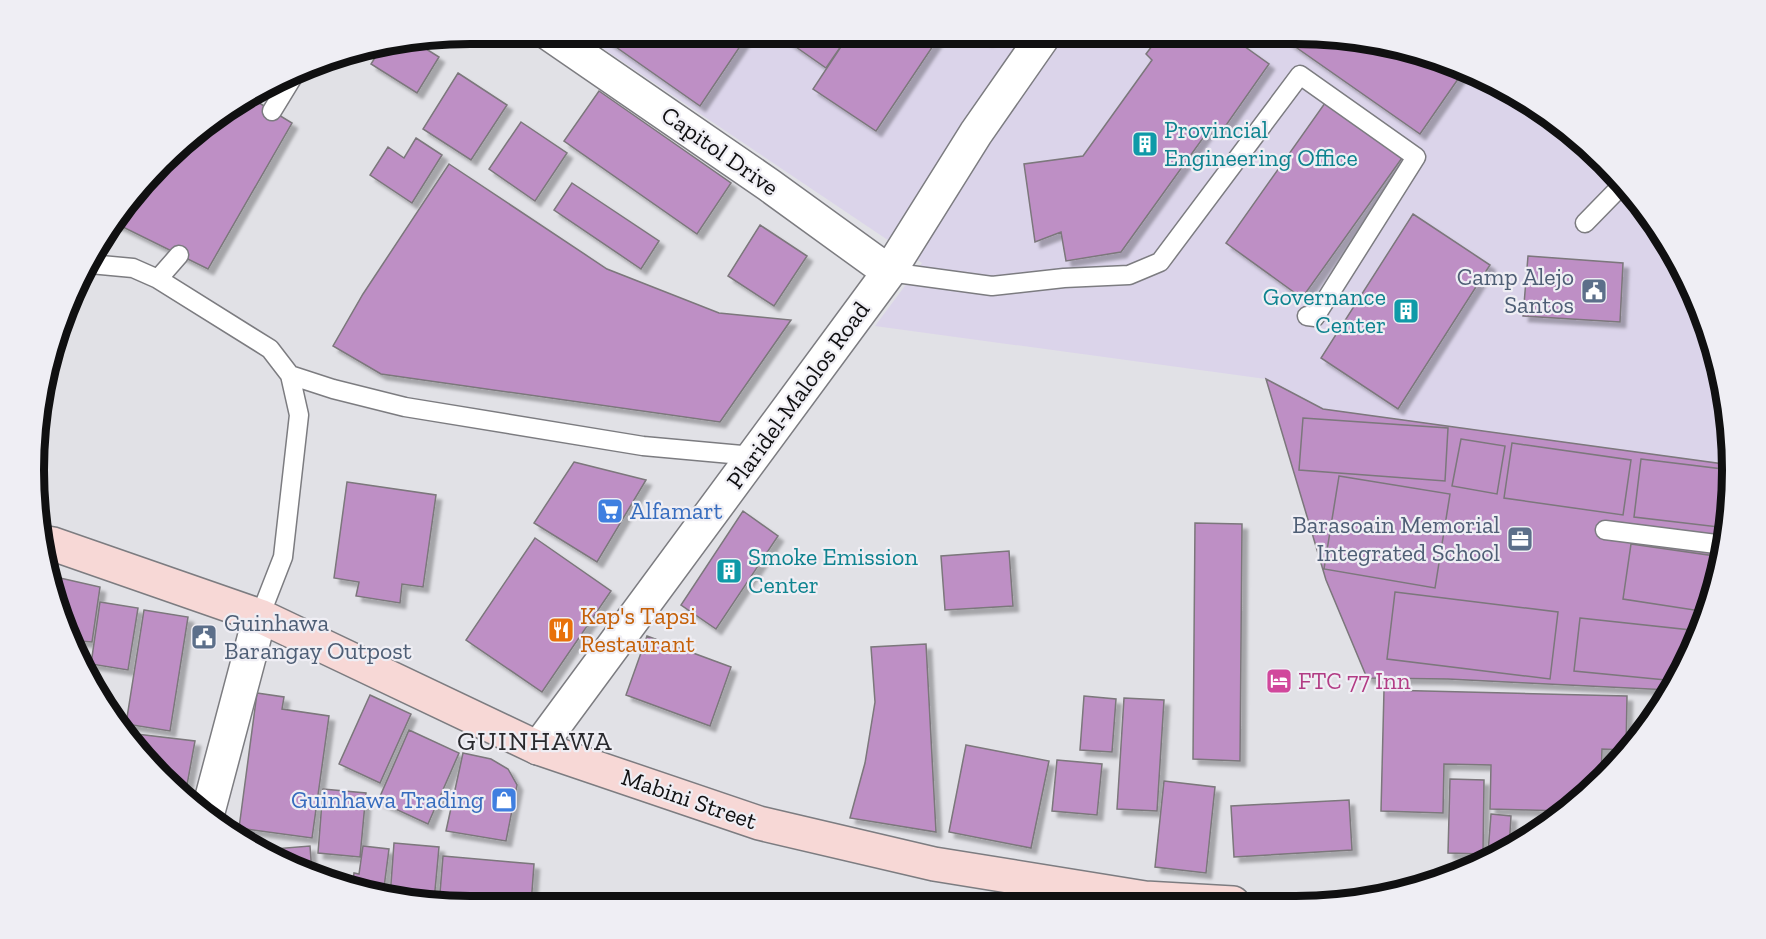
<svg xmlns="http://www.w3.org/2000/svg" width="1766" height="939" font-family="'Zilla Slab',serif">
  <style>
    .commercial { fill: #dbd4ea }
    .building { fill: #be8fc5; stroke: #7b777b; stroke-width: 1.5; filter: url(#shadow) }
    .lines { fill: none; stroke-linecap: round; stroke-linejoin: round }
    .service-casing { stroke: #7c7c80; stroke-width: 21 }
    .minor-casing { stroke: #7c7c80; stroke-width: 36 }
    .tertiary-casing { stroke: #7c7c80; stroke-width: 36 }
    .secondary-casing { stroke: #7c7c80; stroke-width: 36 }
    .service { stroke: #fff; stroke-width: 18 }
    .minor { stroke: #fff; stroke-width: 33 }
    .tertiary { stroke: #fff; stroke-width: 33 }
    .secondary { stroke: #f7d8d6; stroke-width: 33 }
    .labels { text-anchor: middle; stroke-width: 4.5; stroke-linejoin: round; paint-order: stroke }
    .culture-label { font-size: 24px; fill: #0d838f; stroke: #efeef4; text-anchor: start }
    .street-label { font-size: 24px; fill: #101011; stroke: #efeef4 }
    .service-label { font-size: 24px; fill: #4e5e75; stroke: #efeef4; text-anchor: end }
    .shop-label { font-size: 24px; fill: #366cbe; stroke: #efeef4; text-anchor: start }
    .food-label { font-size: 24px; fill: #c56008; stroke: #efeef4; text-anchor: start }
    .hotel-label { font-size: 24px; fill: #b23c85; stroke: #efeef4; text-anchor: start }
    .quarter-label { font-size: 27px; letter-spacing: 1.5px; fill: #29292d; stroke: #efeef4 }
    .rim { fill: none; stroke: #101011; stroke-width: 8 }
  </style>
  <defs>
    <filter id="shadow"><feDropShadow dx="5.5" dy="5.5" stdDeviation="1.5" flood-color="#0004"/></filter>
  </defs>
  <rect width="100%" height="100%" fill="#e1e1e6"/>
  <path class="commercial" d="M 580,33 L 1325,34 L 1409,48 L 1490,78 L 1562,123 L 1625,182 L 1675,252 L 1710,330 L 1729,413 L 1731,465 L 1323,409 L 1266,379 L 875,326 L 922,263 Z"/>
  <path class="building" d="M 596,33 L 749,33 L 700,106 Z
    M 776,33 L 850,33 L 826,68 Z
    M 850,33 L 941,34 L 876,131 L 813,89 Z
    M 977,34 L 992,34 L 987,41 Z
    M 1161,34 L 1227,34 L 1269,64 L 1222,131 L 1213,124 L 1121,252 L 1066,261 L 1061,232 L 1035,242 L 1024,164 L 1083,156 L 1152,60 L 1146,54 Z
    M 1277,34 L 1325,34 L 1409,48 L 1465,69 L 1420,134 Z
    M 415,42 L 439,57 L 417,93 L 371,64 L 381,48 Z
    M 458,73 L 507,105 L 471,160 L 423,129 Z
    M 599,91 L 731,183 L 697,234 L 564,141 Z
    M 251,98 L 292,123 L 208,269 L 119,225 L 109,224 L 204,123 Z
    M 1325,103 L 1402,158 L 1302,298 L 1226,243 Z
    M 521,122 L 567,153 L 535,201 L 489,169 Z
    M 416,138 L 442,155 L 412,203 L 370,175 L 388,147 L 404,158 Z
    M 449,164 L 607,269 L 719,313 L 791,320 L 720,422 L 381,374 L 333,346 L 363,294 Z
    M 572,183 L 659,241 L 641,269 L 554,210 Z
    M 1413,214 L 1490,265 L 1398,409 L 1321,358 Z
    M 760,225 L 807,256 L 774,306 L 728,276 Z
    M 1528,256 L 1623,263 L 1620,322 L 1523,316 Z
    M 1266,379 L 1323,409 L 1731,465 L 1732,498 L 1718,583 L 1688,663 L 1670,690 L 1448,679 L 1367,678 L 1326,580 Z
    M 1303,418 L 1448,428 L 1445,481 L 1299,470 Z
    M 1461,439 L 1505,446 L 1497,494 L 1452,486 Z
    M 1512,443 L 1631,460 L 1623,515 L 1504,498 Z
    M 1641,459 L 1731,470 L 1732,498 L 1727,528 L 1634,517 Z
    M 574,462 L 646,480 L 597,562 L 534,523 Z
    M 1339,476 L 1450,494 L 1435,588 L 1324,569 Z
    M 347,482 L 436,495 L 423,587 L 402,584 L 400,603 L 356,596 L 359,582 L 334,578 Z
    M 743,511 L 778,536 L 716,629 L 681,605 Z
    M 1195,523 L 1242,524 L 1240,761 L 1193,759 Z
    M 535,538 L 611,591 L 542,692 L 466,640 Z
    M 1631,544 L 1722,557 L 1718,583 L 1707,612 L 1623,599 Z
    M 1009,551 L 1013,606 L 945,610 L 941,556 Z
    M 47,575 L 100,587 L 92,642 L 69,640 Z
    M 1395,592 L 1558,612 L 1550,679 L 1387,659 Z
    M 100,602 L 138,608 L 128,670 L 91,664 Z
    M 144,610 L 188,617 L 170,731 L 126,724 Z
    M 1580,618 L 1700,631 L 1688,663 L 1676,681 L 1574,671 Z
    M 647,636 L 731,667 L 710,726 L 626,695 Z
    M 926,644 L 936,832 L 850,818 L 865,763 L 875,702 L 871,647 Z
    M 1384,690 L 1627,696 L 1626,750 L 1602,749 L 1601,778 L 1563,811 L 1490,809 L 1491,765 L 1444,764 L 1443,813 L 1381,811 Z
    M 257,693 L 284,697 L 282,709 L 329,716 L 312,838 L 239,828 Z
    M 370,695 L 411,714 L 380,783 L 339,764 Z
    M 1084,696 L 1116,699 L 1112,752 L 1080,750 Z
    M 1124,698 L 1164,700 L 1157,811 L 1117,809 Z
    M 409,730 L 459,753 L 428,824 L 378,801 Z
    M 128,733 L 195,741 L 185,796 L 161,778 Z
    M 966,745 L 1049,761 L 1031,848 L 949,832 Z
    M 463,753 L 491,759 L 508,769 L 517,785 L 506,841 L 446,831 Z
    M 1057,760 L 1102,764 L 1097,815 L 1052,811 Z
    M 1450,779 L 1484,780 L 1483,854 L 1448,853 Z
    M 1164,781 L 1215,787 L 1206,873 L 1155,867 Z
    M 323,789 L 366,793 L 360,857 L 318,853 Z
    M 1349,800 L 1352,850 L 1234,857 L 1231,806 Z
    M 1491,814 L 1511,816 L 1509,849 L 1500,853 L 1488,853 Z
    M 394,843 L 439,847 L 434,901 L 390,897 Z
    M 310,846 L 312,874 L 276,861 L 261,850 Z
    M 363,846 L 389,849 L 383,895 L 352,889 L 354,873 L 359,874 Z
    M 443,856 L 534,864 L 531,905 L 439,905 Z"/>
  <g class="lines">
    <defs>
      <path id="service" d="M 272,111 L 294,75
        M 1585,223 L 1625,182
        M 90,264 L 133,268 L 158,279 L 179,255
        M 889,272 L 992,286 L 1064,278 L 1129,275 L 1160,262 L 1300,75 L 1416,157 L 1315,317 L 1307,316
        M 158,279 L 270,349 L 290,375 L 299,415 L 283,557 L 260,616
        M 290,375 L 333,389 L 405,407 L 643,446 L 753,456
        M 1605,530 L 1724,545"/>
      <path id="minor" d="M 208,812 L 260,616"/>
      <path id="tertiary" d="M 548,33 L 769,185 L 889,272
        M 538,748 L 889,272 L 976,133 L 1045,34"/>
      <path id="secondary" d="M 41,542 L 53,544 L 260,616 L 538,748 L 759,823 L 934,864 L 1145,898 L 1233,903"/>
    </defs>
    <use href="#service" class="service-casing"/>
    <use href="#minor" class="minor-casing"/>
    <use href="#tertiary" class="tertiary-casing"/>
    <use href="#secondary" class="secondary-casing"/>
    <use href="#service" class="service"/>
    <use href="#minor" class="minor"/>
    <use href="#tertiary" class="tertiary"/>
    <use href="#secondary" class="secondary"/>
  </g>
  <defs>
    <symbol id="building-square" viewBox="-11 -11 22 22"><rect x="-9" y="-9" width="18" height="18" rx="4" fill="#0f9aa8" stroke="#efeef4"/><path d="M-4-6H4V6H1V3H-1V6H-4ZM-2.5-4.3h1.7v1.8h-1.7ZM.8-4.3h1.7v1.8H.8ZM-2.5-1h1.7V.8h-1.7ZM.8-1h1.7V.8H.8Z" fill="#fff"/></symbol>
    <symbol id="civic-square" viewBox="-11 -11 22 22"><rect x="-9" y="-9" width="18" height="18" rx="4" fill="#5c6f8a" stroke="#efeef4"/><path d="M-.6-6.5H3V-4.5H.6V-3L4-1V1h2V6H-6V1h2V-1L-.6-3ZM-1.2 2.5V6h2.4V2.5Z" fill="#fff"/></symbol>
    <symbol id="supermarket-square" viewBox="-11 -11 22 22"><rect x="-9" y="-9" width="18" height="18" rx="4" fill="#3f7fe0" stroke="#efeef4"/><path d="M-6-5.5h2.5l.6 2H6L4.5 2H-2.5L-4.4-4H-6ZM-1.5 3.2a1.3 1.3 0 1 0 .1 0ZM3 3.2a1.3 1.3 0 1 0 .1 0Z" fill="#fff"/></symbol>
    <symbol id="office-square" viewBox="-11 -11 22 22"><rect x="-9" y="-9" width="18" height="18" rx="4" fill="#5c6f8a" stroke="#efeef4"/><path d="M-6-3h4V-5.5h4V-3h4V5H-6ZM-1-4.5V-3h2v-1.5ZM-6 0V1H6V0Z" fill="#fff"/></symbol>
    <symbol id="restaurant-square" viewBox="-11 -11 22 22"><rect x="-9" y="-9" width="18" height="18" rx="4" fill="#e8710a" stroke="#efeef4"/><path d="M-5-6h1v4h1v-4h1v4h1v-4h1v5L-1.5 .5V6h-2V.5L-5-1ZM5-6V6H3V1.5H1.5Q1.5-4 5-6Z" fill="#fff"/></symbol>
    <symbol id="hotel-square" viewBox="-11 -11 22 22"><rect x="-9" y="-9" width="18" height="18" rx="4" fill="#d1479c" stroke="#efeef4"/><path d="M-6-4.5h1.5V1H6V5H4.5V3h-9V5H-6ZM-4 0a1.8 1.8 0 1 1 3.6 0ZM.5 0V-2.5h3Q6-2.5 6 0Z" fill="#fff"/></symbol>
    <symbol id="shop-square" viewBox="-11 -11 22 22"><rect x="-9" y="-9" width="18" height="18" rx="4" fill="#3f7fe0" stroke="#efeef4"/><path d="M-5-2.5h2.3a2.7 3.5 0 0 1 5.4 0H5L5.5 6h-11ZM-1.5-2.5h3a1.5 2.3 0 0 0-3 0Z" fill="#fff"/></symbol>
  </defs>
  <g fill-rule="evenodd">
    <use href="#building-square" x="1130" y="129" width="30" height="30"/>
    <use href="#civic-square" x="1579" y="276" width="30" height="30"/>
    <use href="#building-square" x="1391" y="296" width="30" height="30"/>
    <use href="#supermarket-square" x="595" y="496" width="30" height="30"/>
    <use href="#office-square" x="1505" y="524" width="30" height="30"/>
    <use href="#building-square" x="714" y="556" width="30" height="30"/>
    <use href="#restaurant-square" x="546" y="615" width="30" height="30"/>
    <use href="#civic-square" x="189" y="622" width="30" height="30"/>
    <use href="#hotel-square" x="1264" y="666" width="30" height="30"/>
    <use href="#shop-square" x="489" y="785" width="30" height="30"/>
  </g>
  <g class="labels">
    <g class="culture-label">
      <text x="1164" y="138">Provincial<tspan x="1164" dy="28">Engineering Office</tspan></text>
      <text x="1386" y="305" text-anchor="end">Governance<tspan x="1386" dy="28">Center</tspan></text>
      <text x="748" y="565">Smoke Emission<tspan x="748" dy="28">Center</tspan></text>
    </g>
    <g class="street-label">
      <text transform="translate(720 151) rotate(35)" y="8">Capitol Drive</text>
      <text transform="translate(798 395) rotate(-54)" y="8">Plaridel-Malolos Road</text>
      <text transform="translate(689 799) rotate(19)" y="8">Mabini Street</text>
    </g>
    <g class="service-label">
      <text x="1574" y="285">Camp Alejo<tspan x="1574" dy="28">Santos</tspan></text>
      <text x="1500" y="533">Barasoain Memorial<tspan x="1500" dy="28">Integrated School</tspan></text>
      <text x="224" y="631" text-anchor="start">Guinhawa<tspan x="224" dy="28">Barangay Outpost</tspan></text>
    </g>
    <g class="shop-label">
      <text x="630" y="519">Alfamart</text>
      <text x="484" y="808" text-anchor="end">Guinhawa Trading</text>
    </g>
    <g class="food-label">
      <text x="580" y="624">Kap's Tapsi<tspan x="580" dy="28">Restaurant</tspan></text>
    </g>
    <g class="hotel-label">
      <text x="1298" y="689">FTC 77 Inn</text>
    </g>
    <g class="quarter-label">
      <text x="535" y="750">GUINHAWA</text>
    </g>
  </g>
  <path d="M0 0H1766V939H0ZM470 44H1296A426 426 0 0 1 1722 470V470A426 426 0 0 1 1296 896H470A426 426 0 0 1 44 470V470A426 426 0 0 1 470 44Z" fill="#efeef4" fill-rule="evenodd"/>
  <path class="rim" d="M470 44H1296A426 426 0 0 1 1722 470V470A426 426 0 0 1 1296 896H470A426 426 0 0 1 44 470V470A426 426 0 0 1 470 44Z"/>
</svg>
